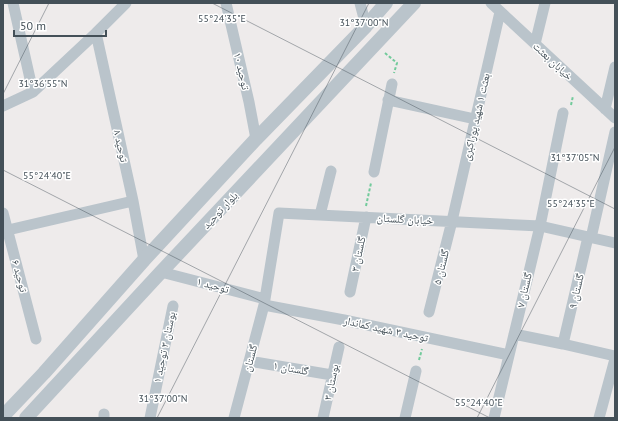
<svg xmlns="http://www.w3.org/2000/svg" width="618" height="421" font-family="'PT Sans','Noto Naskh Arabic',sans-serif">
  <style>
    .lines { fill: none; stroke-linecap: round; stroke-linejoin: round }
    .path { stroke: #72ca9b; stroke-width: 2; stroke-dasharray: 3 2; stroke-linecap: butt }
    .minor { stroke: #bac4cb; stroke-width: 11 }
    .tertiary { stroke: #bac4cb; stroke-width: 14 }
    .ticks { fill: none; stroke: #445058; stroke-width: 1; stroke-opacity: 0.45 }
    .labels { text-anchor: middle; stroke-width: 3; stroke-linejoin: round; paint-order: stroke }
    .street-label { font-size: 11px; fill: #445058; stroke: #fff }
    .ticks-label { font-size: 10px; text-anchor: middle; fill: #445058; stroke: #fff; stroke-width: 3; stroke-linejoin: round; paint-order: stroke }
  </style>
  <rect width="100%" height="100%" fill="#eeebeb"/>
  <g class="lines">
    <path class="path" d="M 385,53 L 397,63 L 394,73
      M 571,105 L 573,96
      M 366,206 L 371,183
      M 419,360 L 422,349"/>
    <path class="minor" d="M 13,3 L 33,92
      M 226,3 L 249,102 L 256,139
      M 360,3 L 366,26
      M 491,3 L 615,118
      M 96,33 L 133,201 L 144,260
      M 535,44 L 545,3
      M 388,100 L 475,119
      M 3,106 L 33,92 L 96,33 L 126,3
      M 605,109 L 615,67
      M 374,172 L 392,84
      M 3,213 L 36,339
      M 320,215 L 331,171
      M 8,230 L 133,201
      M 591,238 L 615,132
      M 161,272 L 265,299
      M 350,292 L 366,217
      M 264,305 L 344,320 L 509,355
      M 429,312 L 452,221 L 500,12
      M 514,334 L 563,344 L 615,356
      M 563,344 L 588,237
      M 249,361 L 332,375
      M 104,418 L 104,414
      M 150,418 L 173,306
      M 234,418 L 264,305 L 279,213 L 540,226 L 615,243
      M 323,418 L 339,347
      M 405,418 L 416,371
      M 494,418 L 540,226 L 563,113
      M 599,418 L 615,359"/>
    <path class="tertiary" d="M 6,413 L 44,373 L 144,260 L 256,139 L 366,26 L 386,3
      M 26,418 L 161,272 L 414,3"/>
  </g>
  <path class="ticks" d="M 212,3 L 615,209M 3,94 L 49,3M 3,170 L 490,418M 157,418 L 369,3M 477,418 L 615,147"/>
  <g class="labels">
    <g class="street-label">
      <text transform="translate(553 61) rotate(43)" y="4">خیابان بعثت</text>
      <text transform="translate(242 71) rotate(77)" y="4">توحید ۱۰</text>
      <text transform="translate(476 117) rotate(-77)" y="4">بعثت ۱ شهید پوراکبری</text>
      <text transform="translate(121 146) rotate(77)" y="4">توحید ۸</text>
      <text transform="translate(220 210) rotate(-47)" y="4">بلوار توحید</text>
      <text transform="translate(405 219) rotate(3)" y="4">خیابان گلستان</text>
      <text transform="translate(358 254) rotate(-78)" y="4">گلستان ۳</text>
      <text transform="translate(441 267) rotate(-76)" y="4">گلستان ۵</text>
      <text transform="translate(20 276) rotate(75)" y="4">توحید ۶</text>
      <text transform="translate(213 285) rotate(15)" y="4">توحید ۱</text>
      <text transform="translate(524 290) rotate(-77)" y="4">گلستان ۷</text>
      <text transform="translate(576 291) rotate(-77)" y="4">گلستان ۹</text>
      <text transform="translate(386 329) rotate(12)" y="4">توحید ۳ شهید کماندار</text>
      <text transform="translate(164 347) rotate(-78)" y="4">بوستان ۳ توحید ۱</text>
      <text transform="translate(250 358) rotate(-75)" y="4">گلستان</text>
      <text transform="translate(291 368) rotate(10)" y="4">گلستان ۱</text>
      <text transform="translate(331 382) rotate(-78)" y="4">بوستان ۳</text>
    </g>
  </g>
  <g class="ticks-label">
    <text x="222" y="22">55°24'35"E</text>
    <text x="364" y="26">31°37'00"N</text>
    <text x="43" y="87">31°36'55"N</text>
    <text x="575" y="161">31°37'05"N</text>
    <text x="47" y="179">55°24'40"E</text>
    <text x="571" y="207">55°24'35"E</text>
    <text x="163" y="402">31°37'00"N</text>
    <text x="479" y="406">55°24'40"E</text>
  </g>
  <rect width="618" height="421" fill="none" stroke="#445058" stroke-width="8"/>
  <path d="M14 30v6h92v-6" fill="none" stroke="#445058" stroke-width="2"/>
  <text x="20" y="30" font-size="12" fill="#445058" stroke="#ffffff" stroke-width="3" paint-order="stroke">50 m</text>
</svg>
